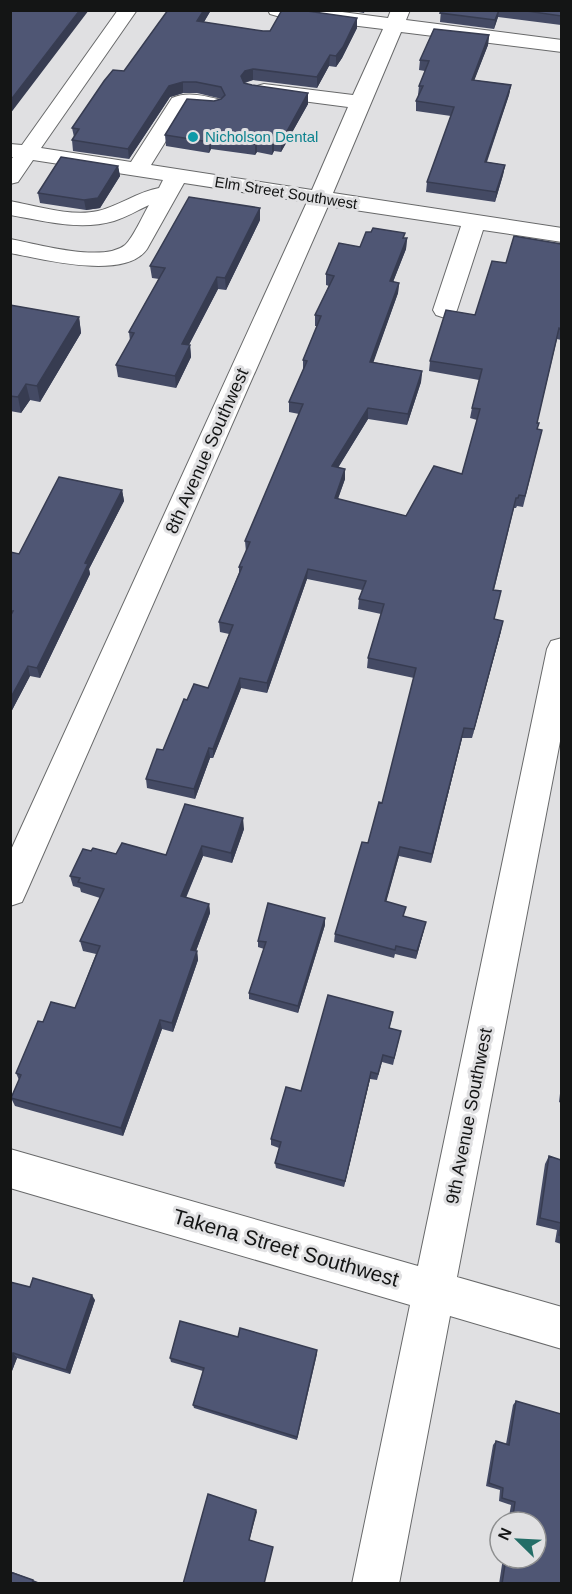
<svg xmlns="http://www.w3.org/2000/svg" width="572" height="1594" font-family="Arial,sans-serif">
  <style>
    .lines { fill: none; stroke-linecap: round; stroke-linejoin: round }
    .minor-casing { stroke: #68696a; stroke-width: 2 }
    .minor { fill: #fff; fill-rule: evenodd }
    .wall { fill: #444a64 }
    .shaded-wall { fill: #373c51 }
    .building { fill: #4f5674; stroke: #373c51; stroke-width: 1.5 }
    .culture-dot { fill: #0f9aa8; stroke: #e0e0e2; stroke-width: 2 }
    .labels { text-anchor: middle; stroke-width: 6; stroke-linejoin: round; paint-order: stroke }
    .far-culture-label { font-size: 15px; fill: #0d838f; stroke: #e0e0e2; text-anchor: start }
    .far-street-label { font-size: 15px; fill: #141515; stroke: #e0e0e2 }
    .street-label { font-size: 18px; fill: #141515; stroke: #e0e0e2 }
    .near-street-label { font-size: 21px; fill: #141515; stroke: #e0e0e2 }
  </style>
  <rect width="100%" height="100%" fill="#e0e0e2"/>
  <g class="lines">
    <defs>
      <path id="minor" d="M 118,10 L 137,10 L 41,148 L 131,162 L 172,98 C 187,91 206,96 221,100 L 224,104 L 221,108 L 214,110 L 187,107 L 151,165 L 312,190 L 348,107 L 264,96 L 257,94 L 254,90 L 257,86 L 264,84 L 353,95 L 383,29 L 277,16 L 270,14 L 268,10 L 327,10 L 388,18 L 391,10 L 410,10 L 406,20 L 562,40 L 562,52 L 401,32 L 333,193 L 562,228 L 562,242 L 483,230 L 457,310 L 454,315 L 445,318 L 436,315 L 433,310 L 461,226 L 328,206 L 27,891 L 22,902 L 10,906 L 10,852 L 307,202 L 184,183 L 147,249 C 125,281 42,259 10,253 L 10,239 C 37,244 103,263 125,245 C 133,238 143,215 149,205 C 138,210 127,217 114,221 C 80,231 45,221 10,215 L 10,201 C 37,206 71,217 98,211 C 119,206 137,192 159,188 L 163,180 L 33,160 L 18,182 L 10,184 L 10,161 L 13,157 L 10,157 L 10,144 L 22,145 Z
        M 562,638 L 562,731 L 457,1277 L 562,1307 L 562,1349 L 450,1316 L 399,1584 L 352,1584 L 410,1305 L 10,1188 L 10,1149 L 418,1266 L 547,649 L 551,641 Z"/>
    </defs>
    <use href="#minor" class="minor-casing"/>
    <use href="#minor" class="minor"/>
  </g>
  <path class="wall" d="M 168,10 L 211,10 L 204,22 L 263,31 L 357,28 L 342,58 L 336,67 L 329,66 L 317,88 L 253,80 L 245,83 L 308,104 L 281,152 L 274,151 L 272,155 L 257,152 L 255,155 L 211,149 L 209,153 L 166,146 L 165,135 L 214,101 L 222,99 L 197,93 L 183,93 L 170,97 L 129,159 L 73,151 L 72,140 L 74,137 L 72,128 L 124,71 Z
    M 348,10 L 365,10 L 364,13 Z
    M 441,10 L 561,10 L 561,25 L 498,17 L 494,29 L 440,22 Z
    M 489,35 L 488,45 L 474,80 L 511,85 L 509,95 L 487,162 L 505,165 L 503,175 L 495,202 L 426,192 L 427,182 L 451,116 L 416,111 L 416,101 L 419,96 L 418,95 L 419,86 L 425,71 L 419,70 L 420,60 Z
    M 118,166 L 120,176 L 100,208 L 86,210 L 40,203 L 38,193 Z
    M 260,220 L 226,290 L 218,289 L 189,345 L 190,345 L 191,357 L 176,388 L 118,377 L 116,365 L 130,341 L 129,332 L 159,279 L 152,278 L 150,266 Z
    M 404,238 L 407,238 L 406,249 L 393,282 L 399,283 L 398,293 L 373,362 L 422,371 L 421,382 L 407,425 L 368,419 L 338,468 L 345,479 L 338,499 L 406,516 L 462,474 L 477,420 L 470,418 L 472,408 L 479,380 L 429,371 L 430,361 L 475,315 L 506,263 L 561,244 L 561,340 L 557,339 L 537,423 L 538,429 L 542,430 L 523,507 L 517,506 L 516,508 L 514,508 L 494,590 L 494,619 L 501,631 L 472,738 L 462,738 L 431,863 L 399,856 L 386,901 L 404,916 L 424,930 L 416,959 L 395,954 L 394,958 L 334,942 L 335,934 L 382,803 L 414,678 L 367,668 L 368,658 L 381,614 L 358,609 L 359,599 L 362,590 L 307,579 L 267,693 L 241,688 L 213,758 L 210,758 L 195,799 L 147,788 L 146,779 L 163,750 L 187,700 L 208,688 L 229,634 L 220,632 L 219,622 L 239,573 L 239,567 L 246,552 L 245,541 L 299,414 L 289,412 L 289,402 L 303,370 L 303,360 L 317,326 L 315,326 L 315,315 L 329,286 L 326,285 L 326,274 L 360,247 Z
    M 10,305 L 79,317 L 81,333 L 40,402 L 30,400 L 21,413 L 10,411 Z
    M 122,490 L 124,501 L 89,569 L 90,574 L 40,678 L 30,676 L 10,714 L 10,552 L 19,554 Z
    M 244,829 L 232,863 L 203,856 L 186,898 L 209,904 L 210,913 L 196,951 L 197,951 L 198,960 L 173,1032 L 162,1029 L 123,1136 L 15,1106 L 11,1098 L 19,1080 L 16,1073 L 43,1022 L 75,1008 L 96,954 L 83,951 L 80,941 L 100,898 L 81,892 L 80,888 L 73,886 L 70,876 L 91,851 L 116,854 L 166,855 Z
    M 325,918 L 325,925 L 298,1013 L 249,999 L 249,993 L 264,949 L 258,947 L 258,941 Z
    M 392,1019 L 389,1028 L 401,1031 L 393,1065 L 382,1062 L 377,1080 L 370,1079 L 344,1187 L 276,1168 L 275,1163 L 279,1148 L 271,1145 L 271,1139 L 301,1091 Z
    M 561,1085 L 561,1103 L 559,1102 Z
    M 549,1156 L 561,1160 L 561,1244 L 555,1242 L 557,1230 L 536,1225 L 545,1164 Z
    M 10,1282 L 30,1287 L 95,1300 L 70,1374 L 17,1358 L 10,1376 Z
    M 238,1337 L 317,1354 L 297,1440 L 194,1408 L 193,1405 L 203,1371 L 171,1362 L 170,1358 Z
    M 516,1401 L 561,1584 L 499,1584 L 503,1558 L 536,1558 L 536,1522 L 508,1522 L 511,1505 L 499,1501 L 500,1490 L 486,1486 L 493,1445 L 496,1441 L 506,1444 L 513,1405 Z"/>
  <path class="shaded-wall" d="M 80,10 L 89,10 L 10,114 L 10,101 Z
    M 204,10 L 211,10 L 198,32 L 197,21 Z
    M 499,10 L 498,17 L 494,29 L 495,20 Z
    M 357,18 L 357,28 L 342,58 L 336,67 L 336,56 Z
    M 489,35 L 488,45 L 471,89 L 472,80 Z
    M 330,55 L 329,66 L 317,88 L 317,77 Z
    M 253,69 L 253,80 L 245,82 L 241,87 L 241,76 L 245,71 Z
    M 183,82 L 183,93 L 170,97 L 129,159 L 128,149 L 169,86 Z
    M 511,85 L 509,95 L 483,172 L 485,162 Z
    M 308,93 L 308,104 L 281,152 L 281,142 Z
    M 211,138 L 211,149 L 209,153 L 209,142 Z
    M 274,140 L 274,151 L 272,155 L 272,144 Z
    M 257,141 L 257,152 L 255,155 L 255,144 Z
    M 505,165 L 503,175 L 495,202 L 496,192 Z
    M 118,166 L 120,176 L 100,208 L 86,210 L 84,200 Z
    M 260,208 L 260,220 L 226,290 L 225,278 Z
    M 407,238 L 406,249 L 389,292 L 390,281 Z
    M 217,277 L 218,289 L 183,356 L 182,344 Z
    M 399,283 L 398,293 L 370,372 L 370,362 Z
    M 79,317 L 81,333 L 40,402 L 37,386 Z
    M 190,345 L 191,357 L 176,388 L 175,376 Z
    M 422,371 L 421,382 L 407,425 L 408,414 Z
    M 26,384 L 30,400 L 21,413 L 18,397 Z
    M 368,408 L 368,419 L 332,477 L 332,466 Z
    M 345,469 L 345,479 L 334,509 L 335,498 Z
    M 122,490 L 124,501 L 89,569 L 90,574 L 40,678 L 37,668 L 85,563 Z
    M 308,569 L 307,579 L 267,693 L 267,683 Z
    M 503,621 L 501,631 L 472,738 L 474,729 Z
    M 28,666 L 30,676 L 10,714 L 10,699 Z
    M 240,678 L 241,688 L 213,758 L 213,749 Z
    M 464,728 L 462,738 L 431,863 L 432,854 Z
    M 209,748 L 210,758 L 195,799 L 194,789 Z
    M 243,818 L 244,829 L 232,863 L 231,853 Z
    M 202,846 L 203,856 L 182,906 L 181,896 Z
    M 400,847 L 399,856 L 384,910 L 385,901 Z
    M 209,904 L 210,913 L 193,959 L 191,950 Z
    M 325,918 L 325,925 L 298,1013 L 298,1006 Z
    M 426,922 L 424,930 L 416,959 L 417,951 Z
    M 197,951 L 198,960 L 173,1032 L 172,1023 Z
    M 160,1020 L 162,1029 L 123,1136 L 121,1128 Z
    M 371,1072 L 370,1079 L 344,1187 L 345,1181 Z
    M 92,1295 L 95,1300 L 70,1374 L 66,1370 Z
    M 13,1353 L 17,1358 L 10,1376 L 10,1359 Z
    M 256,1510 L 257,1512 L 249,1541 L 249,1540 Z
    M 10,1571 L 38,1582 L 38,1584 L 32,1584 Z"/>
  <path class="building" d="M 10,10 L 80,10 L 10,101 Z
    M 168,10 L 204,10 L 197,21 L 263,31 L 270,31 L 282,10 L 300,10 L 357,18 L 343,47 L 336,56 L 330,55 L 317,77 L 253,69 L 245,71 L 241,76 L 244,83 L 252,85 L 308,93 L 281,142 L 274,140 L 272,144 L 257,141 L 255,144 L 211,138 L 209,142 L 165,135 L 187,99 L 214,101 L 221,99 L 225,95 L 221,87 L 196,82 L 183,82 L 169,86 L 128,149 L 72,140 L 79,129 L 72,128 L 104,81 L 113,70 L 124,71 Z
    M 441,10 L 499,10 L 495,20 L 440,13 Z
    M 520,10 L 561,10 L 561,16 Z
    M 434,29 L 489,35 L 472,80 L 511,85 L 485,162 L 505,165 L 496,192 L 427,182 L 454,107 L 416,101 L 423,86 L 419,86 L 429,61 L 420,60 Z
    M 61,157 L 118,166 L 98,198 L 84,200 L 38,193 Z
    M 189,197 L 260,208 L 225,278 L 217,277 L 182,344 L 190,345 L 175,376 L 116,365 L 134,333 L 129,332 L 165,268 L 150,266 Z
    M 373,228 L 405,233 L 403,238 L 407,238 L 390,281 L 399,283 L 370,362 L 422,371 L 408,414 L 368,408 L 332,466 L 345,469 L 335,498 L 406,516 L 434,466 L 462,474 L 480,409 L 472,408 L 482,369 L 430,361 L 446,310 L 475,315 L 492,261 L 506,263 L 514,236 L 561,244 L 561,329 L 559,328 L 537,423 L 539,423 L 537,429 L 542,430 L 525,496 L 519,495 L 518,498 L 516,498 L 493,590 L 501,591 L 494,619 L 503,621 L 474,729 L 464,728 L 432,854 L 400,847 L 385,901 L 406,907 L 403,916 L 426,922 L 417,951 L 396,946 L 395,950 L 335,934 L 362,842 L 368,843 L 379,802 L 382,803 L 416,668 L 368,658 L 384,604 L 359,599 L 366,581 L 308,569 L 267,683 L 240,678 L 213,749 L 209,748 L 194,789 L 146,779 L 157,749 L 163,750 L 184,699 L 187,700 L 194,684 L 208,688 L 233,625 L 219,622 L 242,567 L 239,567 L 250,542 L 245,541 L 303,404 L 289,402 L 307,361 L 303,360 L 321,316 L 315,315 L 334,276 L 326,274 L 339,243 L 360,247 L 366,232 L 371,232 Z
    M 10,305 L 79,317 L 37,386 L 26,384 L 18,397 L 10,396 Z
    M 59,477 L 122,490 L 85,563 L 88,564 L 37,668 L 28,666 L 10,699 L 10,617 L 13,611 L 10,611 L 10,552 L 19,554 Z
    M 185,804 L 243,818 L 231,853 L 202,846 L 181,896 L 209,904 L 191,950 L 197,951 L 172,1023 L 160,1020 L 121,1128 L 11,1098 L 21,1075 L 16,1073 L 38,1021 L 43,1022 L 51,1002 L 75,1008 L 100,946 L 80,941 L 104,889 L 78,882 L 80,878 L 70,876 L 83,849 L 91,851 L 93,848 L 116,854 L 122,843 L 166,855 Z
    M 268,903 L 325,918 L 298,1006 L 249,993 L 266,942 L 258,941 Z
    M 328,995 L 393,1012 L 389,1028 L 401,1031 L 394,1058 L 383,1055 L 378,1074 L 371,1072 L 345,1181 L 275,1163 L 281,1142 L 271,1139 L 286,1087 L 301,1091 Z
    M 549,1156 L 561,1160 L 561,1236 L 559,1235 L 561,1223 L 540,1218 Z
    M 33,1278 L 92,1295 L 66,1370 L 13,1353 L 10,1359 L 10,1282 L 30,1287 Z
    M 180,1321 L 238,1337 L 240,1328 L 317,1350 L 297,1437 L 193,1405 L 204,1368 L 170,1358 Z
    M 516,1401 L 561,1414 L 561,1584 L 502,1584 L 506,1558 L 536,1558 L 536,1522 L 512,1522 L 515,1502 L 502,1498 L 503,1488 L 489,1483 L 496,1441 L 509,1445 Z
    M 208,1494 L 256,1510 L 249,1540 L 273,1547 L 264,1584 L 183,1584 Z
    M 10,1572 L 33,1580 L 32,1584 L 10,1584 Z"/>
  <circle class="culture-dot" cx="193" cy="137" r="6"/>
  <g class="labels">
    <g class="far-culture-label">
      <text x="205" y="142">Nicholson Dental</text>
    </g>
    <g class="far-street-label">
      <text transform="translate(286 193) rotate(9)" y="5">Elm Street Southwest</text>
    </g>
    <g class="street-label">
      <text transform="translate(207 451) rotate(-66)" y="6">8th Avenue Southwest</text>
      <text transform="translate(469 1116) rotate(-79)" y="6">9th Avenue Southwest</text>
    </g>
    <g class="near-street-label">
      <text transform="translate(286 1248) rotate(16)" y="7">Takena Street Southwest</text>
    </g>
  </g>
  <rect width="572" height="1594" fill="none" stroke="#141515" stroke-width="24"/>
  <g transform="translate(518 1540) rotate(294)"><circle r="28" fill="#e0e0e2" stroke="#8e8f90" stroke-width="1.5"/>
  <path d="M0-4.5L10 22L0 15L-10 22Z" fill="#236d67"/>
  <text y="-9" font-size="16" font-weight="bold" text-anchor="middle" fill="#141515">N</text>
  </g>
</svg>
